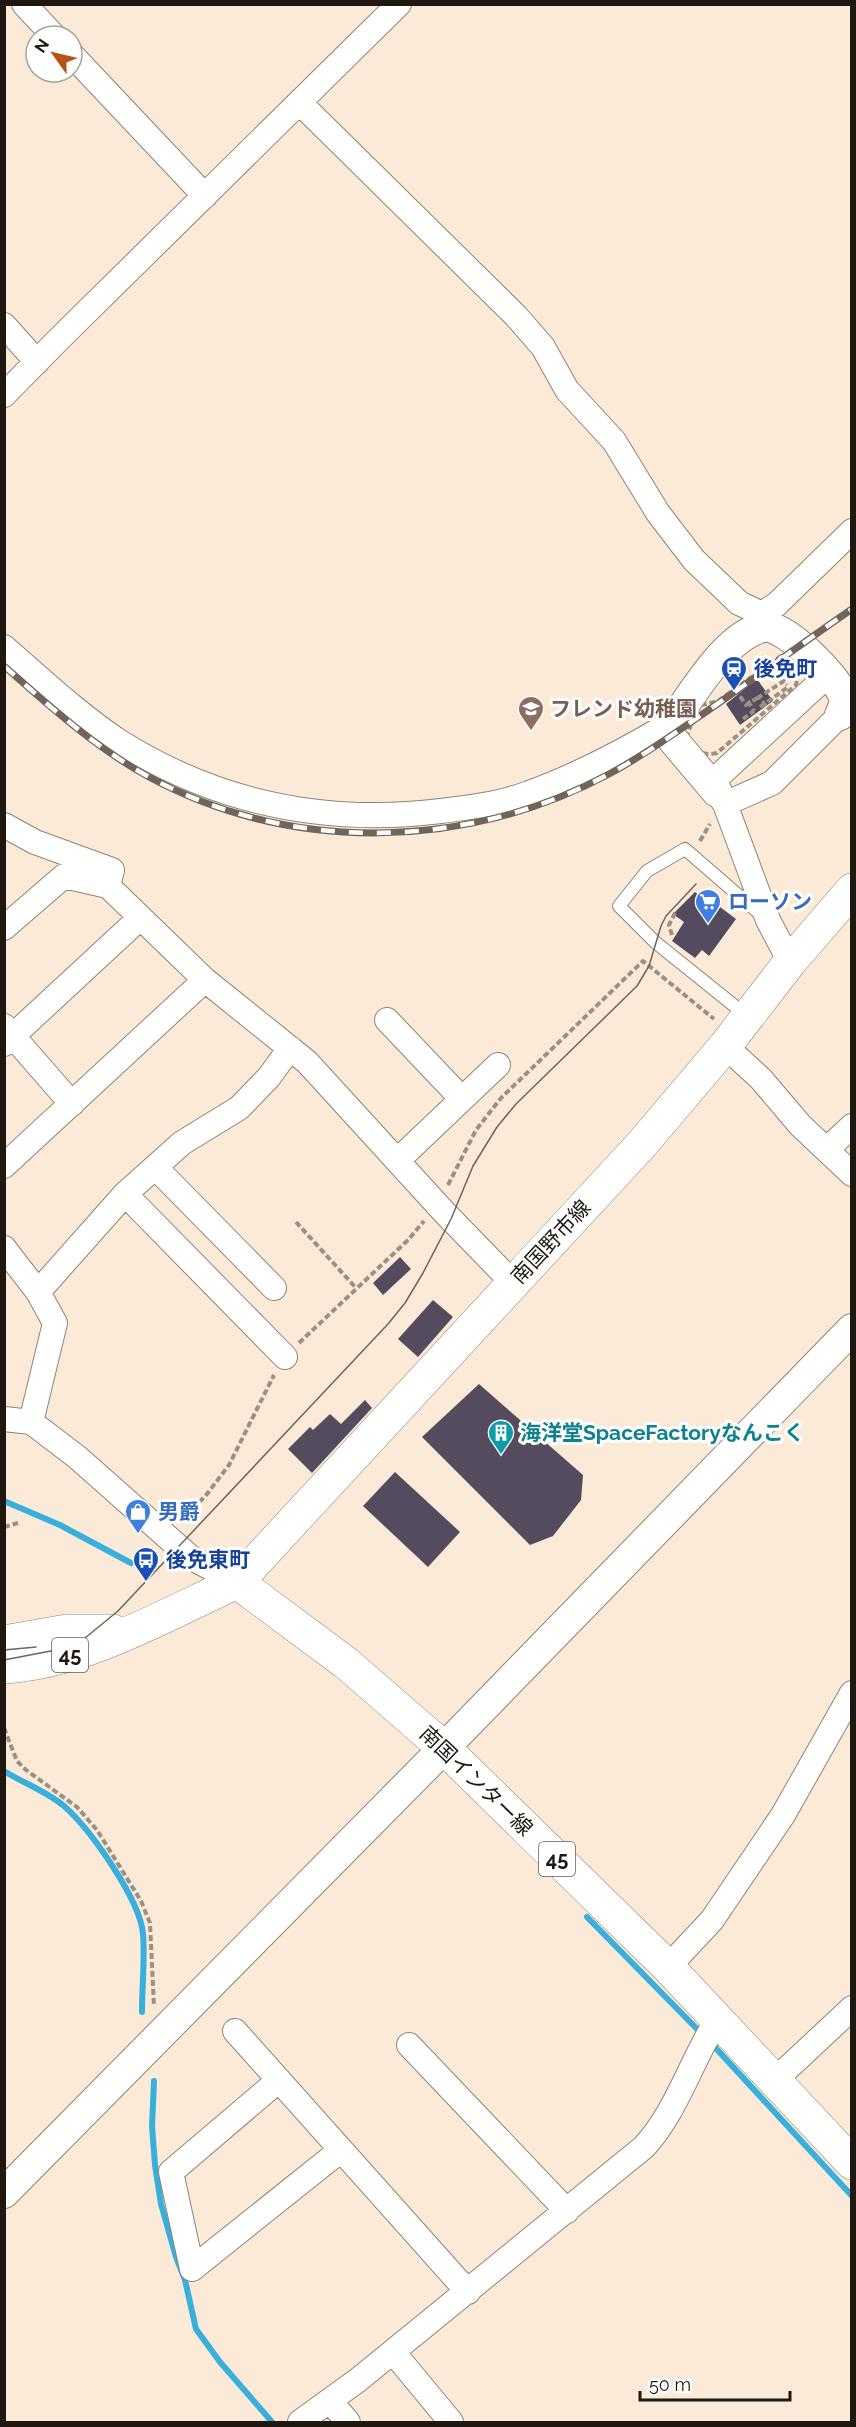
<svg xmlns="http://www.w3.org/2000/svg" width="856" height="2427" font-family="Raleway,'Noto Sans JP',sans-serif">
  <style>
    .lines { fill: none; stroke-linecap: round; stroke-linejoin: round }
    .stream { stroke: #38b0db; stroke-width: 6 }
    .building { fill: #544c5e }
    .service-casing { stroke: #928372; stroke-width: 14 }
    .minor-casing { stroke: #928372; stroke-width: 26 }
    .tertiary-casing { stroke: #928372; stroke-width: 32 }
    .secondary-casing { stroke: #928372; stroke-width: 34 }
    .primary-casing { stroke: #928372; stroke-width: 34 }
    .path { stroke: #9c9082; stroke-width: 4; stroke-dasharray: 6 3; stroke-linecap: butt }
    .service { stroke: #fff; stroke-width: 12 }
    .minor { stroke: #fff; stroke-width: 24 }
    .tertiary { stroke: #fff; stroke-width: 30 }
    .secondary { stroke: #fff; stroke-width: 33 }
    .primary { stroke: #fff; stroke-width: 33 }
    .tram { stroke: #6f655a; stroke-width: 1.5 }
    .rail-casing { stroke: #6f655a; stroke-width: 7 }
    .rail { stroke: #fff; stroke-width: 4.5; stroke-dasharray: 14; stroke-linecap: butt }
    .path-bridge { stroke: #9c9082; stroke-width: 4; stroke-dasharray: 6 3; stroke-linecap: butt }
    .labels { text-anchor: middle; stroke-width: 6; stroke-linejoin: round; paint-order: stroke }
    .shield { fill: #fff; stroke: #625d58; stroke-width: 1.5 }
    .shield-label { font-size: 20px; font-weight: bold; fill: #1e1811 }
    .transit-label { font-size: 21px; font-weight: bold; fill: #164399; stroke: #fff; text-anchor: start }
    .education-label { font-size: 21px; font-weight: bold; fill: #785e54; stroke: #fff; text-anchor: start }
    .shop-label { font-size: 21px; font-weight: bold; fill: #366cbe; stroke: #fff; text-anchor: start }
    .street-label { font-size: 21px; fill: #1e1811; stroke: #fff }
    .culture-label { font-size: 21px; font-weight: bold; fill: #0d838f; stroke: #fff; text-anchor: start }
  </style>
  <rect width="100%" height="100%" fill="#fbead7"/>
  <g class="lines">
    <path class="stream" d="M 4,1501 L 60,1525 L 131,1563
      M 4,1771 C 23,1783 46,1791 64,1806 C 90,1829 140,1899 143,1934 C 145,1959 142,1986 142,2012
      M 587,1917 L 702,2034
      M 711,2043 L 852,2196
      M 154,2081 L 152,2126 L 155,2165 L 161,2204 L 176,2257 L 185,2280 L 196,2329 L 220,2362 L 272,2422"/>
  </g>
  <path class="building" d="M 757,679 L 773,701 L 740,725 L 726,704 Z
    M 695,892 L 702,898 L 704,895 L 736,919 L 709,956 L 702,950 L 695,958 L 672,941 L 684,922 L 673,914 Z
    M 400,1257 L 411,1269 L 383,1295 L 373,1283 Z
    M 433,1300 L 453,1317 L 418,1357 L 398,1339 Z
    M 479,1384 L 583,1475 L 581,1500 L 553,1536 L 530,1545 L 422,1437 Z
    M 365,1400 L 372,1408 L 312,1473 L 288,1449 L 310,1427 L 313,1430 L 330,1414 L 341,1424 Z
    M 395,1472 L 460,1532 L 428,1567 L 363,1506 Z"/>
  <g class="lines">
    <defs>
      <path id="service" d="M 747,1016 L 655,942 L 619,906 L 647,871 L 685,849 L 760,914"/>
      <path id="minor" d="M 24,4 L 54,36
        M 72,55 L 205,196
        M 300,103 L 516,316 L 543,347 L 567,390 L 614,441 L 658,513 L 694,560 L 739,603 L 762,614 L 777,604 L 852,531
        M 4,325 L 37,362
        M 4,395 L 58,340 L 399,4
        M 4,647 C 41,679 79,715 120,742 C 219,804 326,825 441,811 C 471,807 501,804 529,793 C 579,775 626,750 671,723
        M 711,783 L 829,674
        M 717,792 L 725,804 L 772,783 L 840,715
        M 725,804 L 768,920 L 790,962
        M 4,825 L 35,842 L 112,870 L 108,886
        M 4,928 L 64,876 L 108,886 L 205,980 L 307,1062 L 444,1212 L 513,1283
        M 387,1020 L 462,1099
        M 4,1026 L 72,1104
        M 4,1044 L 140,918
        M 725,1046 L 761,1079 L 800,1125 L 852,1174
        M 827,1149 L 852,1126
        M 398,1160 L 498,1065
        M 4,1166 L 205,980
        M 155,1167 L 274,1288
        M 125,1194 L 285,1357
        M 4,1248 L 38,1292 L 55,1323 L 31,1422
        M 38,1292 L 125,1194 L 182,1143 L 239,1108 L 269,1077 L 290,1048
        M 4,1419 L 31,1422 L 77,1457 L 190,1557 L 237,1582
        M 668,1967 L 712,1920 L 783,1815 L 852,1693
        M 235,2031 L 468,2292
        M 409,2045 L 567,2211
        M 279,2080 L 171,2172 L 192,2269 L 341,2150
        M 775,2080 L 852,2008
        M 393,2352 L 451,2422
        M 330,2401 L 348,2422
        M 300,2422 L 358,2380 L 644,2147 C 677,2111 691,2061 717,2020"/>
      <path id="tertiary" d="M 717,792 L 673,740 L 670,734 L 671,723 C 694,693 725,636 763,627 C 783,622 838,678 844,697 C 845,704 843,709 840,715
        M 4,2193 L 444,1748 L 852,1329"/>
      <path id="secondary" d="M 237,1582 L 642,1144 L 725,1046 L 790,962 L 852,890"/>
      <path id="primary" d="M 4,1642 L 67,1631 L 113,1631
        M 4,1667 C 85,1662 165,1615 237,1582 L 346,1663 L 444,1748 L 668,1967 L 852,2163"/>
    </defs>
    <use href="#service" class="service-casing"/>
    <use href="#minor" class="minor-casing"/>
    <use href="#tertiary" class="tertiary-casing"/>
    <use href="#secondary" class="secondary-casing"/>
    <use href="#primary" class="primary-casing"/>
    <path class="path" d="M 781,656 L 788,656 L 799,670 L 796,685 L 717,753 C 700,757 696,749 687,736 L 695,713 L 702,705 L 718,701 Z
      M 735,689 L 746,705 L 759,697
      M 766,706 L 759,697 L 784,681 L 787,685
      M 743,719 L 754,711
      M 700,841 L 710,824
      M 672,935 L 669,925 L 675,913
      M 448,1185 L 476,1130 L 501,1098 L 643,961 L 714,1019
      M 296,1222 L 356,1288
      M 299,1343 L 408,1240 L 424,1221
      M 181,1522 L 207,1494 L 229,1465 L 274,1375
      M 4,1527 L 18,1523
      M 4,1728 L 17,1761 L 26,1770 L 77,1807 L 97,1830 L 141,1901 L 150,1923 L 154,2007"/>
    <use href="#service" class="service"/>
    <use href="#minor" class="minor"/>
    <use href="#tertiary" class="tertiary"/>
    <use href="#secondary" class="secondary"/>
    <use href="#primary" class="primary"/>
    <path class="tram" d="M 4,1650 L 36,1647
      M 4,1660 L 61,1649 L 85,1638 L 118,1611 L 388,1324 L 405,1303 L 423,1273 L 451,1219 L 473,1166 L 497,1127 L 516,1104 L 637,986 L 649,966 L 661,926 L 666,916 L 696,884"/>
    <defs>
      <path id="rail" d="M 4,666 C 49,706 96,748 149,777 C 292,854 467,850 609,774 C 645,755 678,731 710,709 C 758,676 804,642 852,609"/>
    </defs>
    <use href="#rail" class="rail-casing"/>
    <use href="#rail" class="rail"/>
    <path class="path-bridge" d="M 748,701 L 754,711
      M 760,707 L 788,687"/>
  </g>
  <defs>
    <symbol id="station-pin" viewBox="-11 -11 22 30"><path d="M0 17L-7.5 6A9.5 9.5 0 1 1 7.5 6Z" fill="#1a4fb4" stroke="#fff"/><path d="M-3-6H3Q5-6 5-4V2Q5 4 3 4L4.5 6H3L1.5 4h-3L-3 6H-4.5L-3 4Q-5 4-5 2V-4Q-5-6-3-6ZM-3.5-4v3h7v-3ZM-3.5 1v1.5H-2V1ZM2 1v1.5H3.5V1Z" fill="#fff"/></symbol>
    <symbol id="school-pin" viewBox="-11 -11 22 30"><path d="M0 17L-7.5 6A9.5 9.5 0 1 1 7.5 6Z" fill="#8d6e63" stroke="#fff"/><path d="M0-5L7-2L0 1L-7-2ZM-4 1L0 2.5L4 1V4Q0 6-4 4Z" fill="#fff"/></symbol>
    <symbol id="supermarket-pin" viewBox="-11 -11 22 30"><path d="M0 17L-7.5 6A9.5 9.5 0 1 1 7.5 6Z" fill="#3f7fe0" stroke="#fff"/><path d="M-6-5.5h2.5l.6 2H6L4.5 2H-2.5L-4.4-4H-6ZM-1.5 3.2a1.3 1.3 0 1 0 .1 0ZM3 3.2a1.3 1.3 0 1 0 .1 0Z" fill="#fff"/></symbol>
    <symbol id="building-pin" viewBox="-11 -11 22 30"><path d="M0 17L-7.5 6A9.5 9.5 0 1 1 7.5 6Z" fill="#0f9aa8" stroke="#fff"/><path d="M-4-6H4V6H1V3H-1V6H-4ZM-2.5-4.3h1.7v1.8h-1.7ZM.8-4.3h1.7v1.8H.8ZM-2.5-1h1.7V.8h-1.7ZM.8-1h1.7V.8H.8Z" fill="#fff"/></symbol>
    <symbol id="shop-pin" viewBox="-11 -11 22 30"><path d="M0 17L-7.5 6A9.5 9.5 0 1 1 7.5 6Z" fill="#3f7fe0" stroke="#fff"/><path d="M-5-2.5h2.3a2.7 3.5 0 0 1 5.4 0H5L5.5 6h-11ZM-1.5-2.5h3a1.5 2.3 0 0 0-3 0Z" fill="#fff"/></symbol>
    <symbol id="bus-pin" viewBox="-11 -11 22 30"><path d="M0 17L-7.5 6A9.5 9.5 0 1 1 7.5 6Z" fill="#1a4fb4" stroke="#fff"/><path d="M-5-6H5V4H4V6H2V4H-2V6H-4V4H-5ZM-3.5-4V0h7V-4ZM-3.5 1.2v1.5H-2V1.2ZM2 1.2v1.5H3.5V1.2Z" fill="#fff"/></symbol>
  </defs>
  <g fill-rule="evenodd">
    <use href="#station-pin" x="719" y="654" width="30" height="40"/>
    <use href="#school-pin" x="516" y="694" width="30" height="40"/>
    <use href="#supermarket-pin" x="693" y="887" width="30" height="40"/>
    <use href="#building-pin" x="486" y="1418" width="30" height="40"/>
    <use href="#shop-pin" x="123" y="1497" width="30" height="40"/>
    <use href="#bus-pin" x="131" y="1545" width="30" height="40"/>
  </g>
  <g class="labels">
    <g class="shield">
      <rect x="52" y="1638" width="36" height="34" rx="4.5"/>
      <rect x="539" y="1842" width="36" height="34" rx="4.5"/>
    </g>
    <g class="shield-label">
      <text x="70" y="1662">45</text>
      <text x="557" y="1866">45</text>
    </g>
    <g class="transit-label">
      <text x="754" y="676">後免町</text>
      <text x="166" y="1567">後免東町</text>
    </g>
    <g class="education-label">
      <text x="550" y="716">フレンド幼稚園</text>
    </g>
    <g class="shop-label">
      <text x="728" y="909">ローソン</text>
      <text x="158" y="1519">男爵</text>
    </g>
    <g class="street-label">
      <text transform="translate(551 1242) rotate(-47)" y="7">南国野市線</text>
      <text transform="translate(476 1781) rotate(44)" y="7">南国インター線</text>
    </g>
    <g class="culture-label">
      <text x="520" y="1440">海洋堂SpaceFactoryなんこく</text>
    </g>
  </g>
  <rect width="856" height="2427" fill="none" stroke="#1e1811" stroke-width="12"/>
  <g transform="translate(54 54) rotate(304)"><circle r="28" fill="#ffffff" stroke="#a5a3a0" stroke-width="1.5"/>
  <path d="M0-4.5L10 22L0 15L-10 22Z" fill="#b55316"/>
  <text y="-9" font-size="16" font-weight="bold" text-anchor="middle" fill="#1e1811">N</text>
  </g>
  <path d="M640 2391v9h150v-9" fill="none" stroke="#1e1811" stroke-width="3"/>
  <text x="649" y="2391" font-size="18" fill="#1e1811" stroke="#ffffff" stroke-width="4.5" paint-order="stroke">50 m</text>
</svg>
